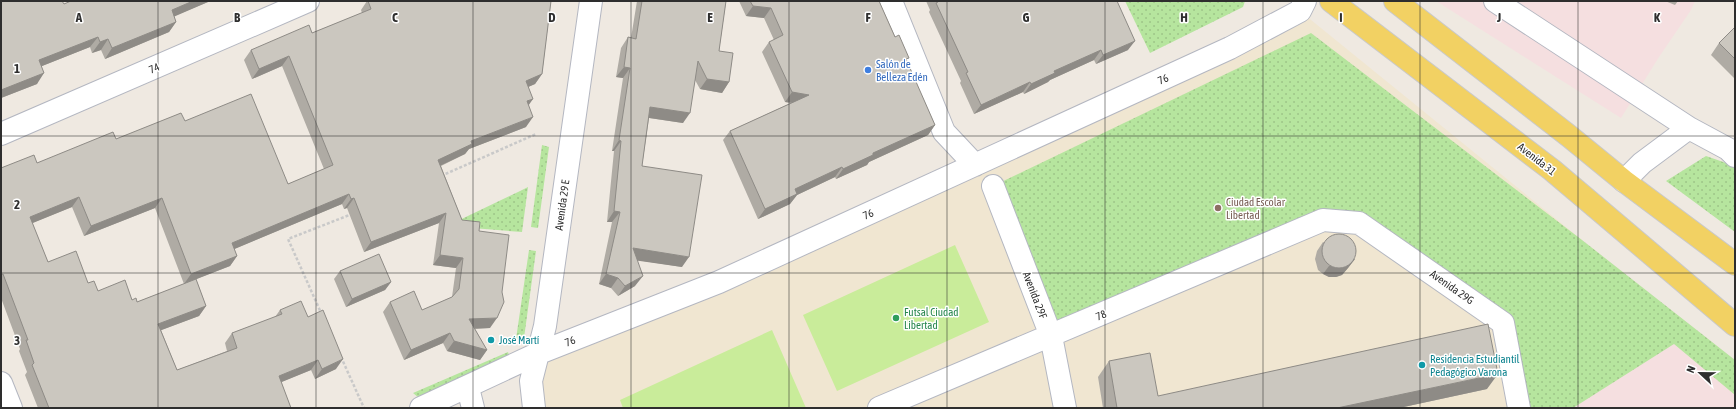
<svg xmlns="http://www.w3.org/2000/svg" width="1736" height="409" font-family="'Asap Condensed',sans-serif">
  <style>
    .education { fill: #f0e6d1 }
    .medical { fill: #f5dfe0 }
    .grass { fill: url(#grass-dots) }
    .pitch { fill: #c9ec9a }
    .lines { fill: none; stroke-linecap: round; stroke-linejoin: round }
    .minor-casing { stroke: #b4b7c1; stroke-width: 24 }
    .major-casing { stroke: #c9c9c9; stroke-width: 24 }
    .path { stroke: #c9c9c9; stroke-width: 2.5; stroke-dasharray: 3 2; stroke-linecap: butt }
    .minor { stroke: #fff; stroke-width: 22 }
    .major { stroke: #f2d163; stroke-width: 22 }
    .wall { fill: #afaba4; fill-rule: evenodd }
    .shaded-wall { fill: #8e8b86 }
    .building { fill: #cbc7bf; stroke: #8e8b86 }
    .grid { fill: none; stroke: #2e2e2e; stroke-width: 1; stroke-opacity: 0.55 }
    .shop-dot { fill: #3f7fe0; stroke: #fff; stroke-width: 1.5 }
    .education-dot { fill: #8d6e63; stroke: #fff; stroke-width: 1.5 }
    .leisure-dot { fill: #2e9e5b; stroke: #fff; stroke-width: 1.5 }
    .culture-dot { fill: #0f9aa8; stroke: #fff; stroke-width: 1.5 }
    .labels { text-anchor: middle; stroke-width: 3; stroke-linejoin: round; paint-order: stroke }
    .shop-label { font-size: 11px; fill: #366cbe; stroke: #fff; text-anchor: start }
    .street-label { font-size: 11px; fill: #2e2e2e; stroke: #fff }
    .education-label { font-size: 11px; fill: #785e54; stroke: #fff; text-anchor: start }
    .leisure-label { font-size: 11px; fill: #27864d; stroke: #fff; text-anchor: start }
    .culture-label { font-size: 11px; fill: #0d838f; stroke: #fff; text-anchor: start }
    .grid-label { font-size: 13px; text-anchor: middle; font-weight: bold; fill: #2e2e2e; stroke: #fff; stroke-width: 3; stroke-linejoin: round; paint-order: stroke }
  </style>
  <defs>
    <pattern id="grass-dots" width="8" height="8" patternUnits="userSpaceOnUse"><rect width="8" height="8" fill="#b6e59e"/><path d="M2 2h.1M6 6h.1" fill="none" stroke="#9dc588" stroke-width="1.8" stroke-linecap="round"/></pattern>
  </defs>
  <rect width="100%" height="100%" fill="#efe9e1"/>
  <path class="education" d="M 1300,11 L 1582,240 L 1519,408 L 534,408 L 539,353 Z"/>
  <path class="medical" d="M 1436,1 L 1695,1 L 1691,10 L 1659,57 L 1621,118 Z
    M 1582,240 L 1735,360 L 1735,408 L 1526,408 Z"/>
  <path class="grass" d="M 1125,1 L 1245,1 L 1243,7 L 1150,53 Z
    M 1311,33 L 1582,240 L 1735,360 L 1735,395 L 1674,344 L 1573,408 L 1519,408 L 1503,323 L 1359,223 L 1323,220 L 1051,336 L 993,186 Z
    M 542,145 L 549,147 L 538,228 L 531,227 Z
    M 1706,156 L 1729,164 L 1735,169 L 1735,232 L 1666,181 Z
    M 528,187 L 522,232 L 447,226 L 518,192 Z
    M 529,250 L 536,251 L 524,338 L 516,339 Z
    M 508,352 L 510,358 L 419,398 L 413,393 Z"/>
  <path class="pitch" d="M 955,245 L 989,322 L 837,391 L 803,315 Z
    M 772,330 L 806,408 L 623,408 L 620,400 Z"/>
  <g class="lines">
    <defs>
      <path id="minor" d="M 891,1 L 944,132 L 975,165
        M 1495,1 L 1689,128 L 1728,149 L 1735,156
        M 1,134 L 308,1
        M 1624,181 L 1642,163 L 1689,128
        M 993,186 L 1051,336 L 1065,408
        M 1,383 L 11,408
        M 468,388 L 473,408
        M 421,408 L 539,353 L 719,282 L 1230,48 L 1300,11 L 1305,1
        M 534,408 L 531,381 L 545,326 L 591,1
        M 879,408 L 1323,220 L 1359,223 L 1503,323 L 1519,408"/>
      <path id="major" d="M 1331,1 L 1552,170 L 1735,325
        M 1395,1 L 1569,136 L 1624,181 L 1735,264"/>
    </defs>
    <use href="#minor" class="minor-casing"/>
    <use href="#major" class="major-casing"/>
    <path class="path" d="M 441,176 L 536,134
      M 322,315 L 288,239 L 352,214
      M 341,357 L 364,408"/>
    <use href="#minor" class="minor"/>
    <use href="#major" class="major"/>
  </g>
  <path class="wall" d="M 1,1 L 64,4 L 71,1 L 209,1 L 208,2 L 174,16 L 176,22 L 169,32 L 105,59 L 101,50 L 92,53 L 90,47 L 42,66 L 37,84 L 1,98 Z
    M 367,1 L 551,1 L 542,74 L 535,84 L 528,87 L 529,105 L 526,127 L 469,149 L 465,154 L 441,166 L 462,220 L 479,231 L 490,328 L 475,329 L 487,350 L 480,360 L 447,351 L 443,343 L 404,360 L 383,312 L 390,302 L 422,310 L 452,297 L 456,268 L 433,265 L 439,223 L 364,252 L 347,208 L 344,209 L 342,204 L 234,249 L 237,256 L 230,266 L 196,279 L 206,306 L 199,316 L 161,330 L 177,370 L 227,351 L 225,343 L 232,333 L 275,317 L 280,310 L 308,317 L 336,369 L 315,379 L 311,370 L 281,382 L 291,408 L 38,408 L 25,375 L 27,372 L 19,351 L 20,349 L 1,298 L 1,168 L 37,163 L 116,139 L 185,121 L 288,184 L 324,169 L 282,66 L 252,79 L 244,60 L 251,50 L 312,33 L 362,13 L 361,10 ZM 72,207 L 84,236 L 155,208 L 184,284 L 137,302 L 132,300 L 98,291 L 88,283 L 48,262 L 32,223 Z
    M 637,1 L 726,1 L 719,51 L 729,82 L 722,93 L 700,89 L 695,80 L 683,123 L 649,118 L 642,166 L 682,267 L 637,260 L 635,286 L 618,296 L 611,288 L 599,284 L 612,222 L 607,222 L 614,151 L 612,151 L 623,78 L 616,77 L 621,48 L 628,37 L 631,38 Z
    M 739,1 L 879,1 L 935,125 L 928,135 L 869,162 L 867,165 L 836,179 L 835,177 L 797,195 L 790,204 L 758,219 L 723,140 L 730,131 L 791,103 L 785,102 L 762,52 L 769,42 L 774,40 L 764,18 L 746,16 Z
    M 926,1 L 1117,1 L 1128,50 L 1096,64 L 1094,60 L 1050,80 L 1048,82 L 1024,94 L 1023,92 L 974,114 L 960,83 L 961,81 L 929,12 L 930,10 Z
    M 1665,1 L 1678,1 L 1675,5 Z
    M 1735,27 L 1735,79 L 1711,55 L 1719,43 Z
    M 1323,242 L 1355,259 L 1348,268 L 1342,275 L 1336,277 L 1329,277 L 1323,274 L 1318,270 L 1315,259 L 1317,251 Z
    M 340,271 L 391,282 L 385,290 L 346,307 L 334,279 Z
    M 1109,361 L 1158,396 L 1487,389 L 1399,408 L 1103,408 L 1098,377 Z"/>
  <path class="shaded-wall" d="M 193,1 L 209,1 L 208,2 L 164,21 L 172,10 Z
    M 753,6 L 771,8 L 764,18 L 746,16 Z
    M 176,22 L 169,32 L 105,59 L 112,48 Z
    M 98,37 L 90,47 L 32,70 L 39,60 Z
    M 108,39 L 101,50 L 92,53 L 100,42 Z
    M 1135,41 L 1128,50 L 1096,64 L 1103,55 Z
    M 1101,50 L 1094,60 L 1050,80 L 1048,82 L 1024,94 L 1031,84 L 1054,71 Z
    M 289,56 L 282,66 L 252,79 L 259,69 Z
    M 624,67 L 630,68 L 623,78 L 616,77 Z
    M 44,73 L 37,84 L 1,98 L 1,90 Z
    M 542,74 L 535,84 L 519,91 L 526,81 Z
    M 707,79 L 729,82 L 722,93 L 700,89 Z
    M 1030,82 L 1023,92 L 974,114 L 981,105 Z
    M 792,92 L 809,95 L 802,104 L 785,102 Z
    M 533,99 L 526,109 L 527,101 Z
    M 650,107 L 690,113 L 683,123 L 643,117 Z
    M 533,117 L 526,127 L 469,149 L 465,154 L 431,170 L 438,160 L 471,141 Z
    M 935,125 L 928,135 L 869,162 L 867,165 L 836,179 L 843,169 L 873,153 Z
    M 619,140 L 621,141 L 614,151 L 612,151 Z
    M 842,167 L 835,177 L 797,195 L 790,204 L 758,219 L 765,209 L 795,189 Z
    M 349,194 L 342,204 L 225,253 L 232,243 Z
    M 79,197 L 72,207 L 23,227 L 30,217 Z
    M 162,198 L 155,208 L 84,236 L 91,226 Z
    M 354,198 L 347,208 L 344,209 L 351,199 Z
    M 614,211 L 620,212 L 612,222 L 607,222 Z
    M 446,213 L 439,223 L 364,252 L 371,242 Z
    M 633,248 L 689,257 L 682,267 L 626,259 Z
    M 440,255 L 463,258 L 456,268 L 433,265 Z
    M 237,256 L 230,266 L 184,284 L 191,274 Z
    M 1355,259 L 1348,268 L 1342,275 L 1336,277 L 1329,277 L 1323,274 L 1329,266 Z
    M 606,274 L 618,278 L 611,288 L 599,284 Z
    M 643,276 L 635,286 L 618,296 L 625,286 Z
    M 391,282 L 385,290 L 346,307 L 352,299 Z
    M 206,306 L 199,316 L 151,334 L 158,324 Z
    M 497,318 L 490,328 L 462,329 L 469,319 Z
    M 450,333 L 443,343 L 404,360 L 411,350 Z
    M 454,341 L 487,350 L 480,360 L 447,351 Z
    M 343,359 L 336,369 L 315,379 L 322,369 Z
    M 318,360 L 311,370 L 272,386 L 279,376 Z
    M 1498,374 L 1487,389 L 1399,408 L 1337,408 Z"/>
  <path class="building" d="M 1,1 L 62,1 L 64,4 L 71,1 L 193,1 L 172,10 L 176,22 L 112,48 L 108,39 L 100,42 L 98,37 L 39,60 L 44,73 L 1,90 Z
    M 368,1 L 551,1 L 542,74 L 526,81 L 533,99 L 527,101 L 533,117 L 471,141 L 472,144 L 438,160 L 462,220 L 480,222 L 479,231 L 509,235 L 502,292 L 504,302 L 497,318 L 469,319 L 487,350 L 454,341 L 450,333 L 411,350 L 390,302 L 414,291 L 422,310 L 452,297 L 459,289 L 463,258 L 440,255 L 446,213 L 371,242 L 354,198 L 351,199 L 349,194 L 232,243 L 237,256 L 191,274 L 162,198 L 91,226 L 79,197 L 30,217 L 48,262 L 76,251 L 88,283 L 94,281 L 98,291 L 125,280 L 132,300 L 136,298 L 137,302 L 196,279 L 206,306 L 158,324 L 177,370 L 237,348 L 232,333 L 282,314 L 280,310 L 301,301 L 308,317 L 323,310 L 343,359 L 322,369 L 318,360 L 279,376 L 291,408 L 49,408 L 32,365 L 34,363 L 26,340 L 28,340 L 3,274 L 1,275 L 1,168 L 34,155 L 37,163 L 113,132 L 116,139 L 181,113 L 185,121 L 251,94 L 288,184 L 333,165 L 289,56 L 259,69 L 251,50 L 309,25 L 312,33 L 371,9 Z
    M 642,1 L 726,1 L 719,51 L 733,53 L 729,82 L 707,79 L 698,61 L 690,113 L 650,107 L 642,166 L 702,175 L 689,257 L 633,248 L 643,276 L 625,286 L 618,278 L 606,274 L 620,212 L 614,211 L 621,141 L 619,140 L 630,68 L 624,67 L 628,37 L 636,39 Z
    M 750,1 L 879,1 L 895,37 L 899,35 L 909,58 L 906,59 L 935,125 L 873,153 L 873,155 L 843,169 L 842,167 L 795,189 L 797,194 L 765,209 L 730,131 L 809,95 L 792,92 L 769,42 L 783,35 L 771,8 L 753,6 Z
    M 938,1 L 1117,1 L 1135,41 L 1103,55 L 1101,50 L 1054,71 L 1055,73 L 1031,84 L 1030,82 L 981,105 L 966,73 L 968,72 L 936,3 L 938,2 Z
    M 1735,27 L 1735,59 L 1719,43 Z
    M1322 251a17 17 0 1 1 34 0a17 17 0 1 1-34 0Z
    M 379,254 L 391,282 L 352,299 L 340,271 Z
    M 1488,324 L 1498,374 L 1337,408 L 1117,408 L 1109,361 L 1150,353 L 1158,396 Z"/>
  <path class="grid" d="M 158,1 L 158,408M 316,1 L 316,408M 473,1 L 473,408M 631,1 L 631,408M 789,1 L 789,408M 947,1 L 947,408M 1105,1 L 1105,408M 1263,1 L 1263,408M 1420,1 L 1420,408M 1578,1 L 1578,408M 1,136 L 1735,136M 1,273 L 1735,273"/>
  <circle class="shop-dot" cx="868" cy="70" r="4"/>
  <circle class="education-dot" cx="1218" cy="208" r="4"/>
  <circle class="leisure-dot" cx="896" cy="318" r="4"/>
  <g class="culture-dot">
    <circle cx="491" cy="340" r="4"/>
    <circle cx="1422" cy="365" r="4"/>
  </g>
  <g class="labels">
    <g class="shop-label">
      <text x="876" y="68">Salón de<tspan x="876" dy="13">Belleza Edén</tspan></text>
    </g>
    <g class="street-label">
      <text transform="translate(154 68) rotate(-24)" y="4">74</text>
      <text transform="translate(1163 79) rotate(-25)" y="4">76</text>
      <text transform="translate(1537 159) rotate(38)" y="4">Avenida 31</text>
      <text transform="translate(562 205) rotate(-82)" y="4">Avenida 29 E</text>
      <text transform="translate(868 214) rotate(-24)" y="4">76</text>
      <text transform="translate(1452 287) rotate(35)" y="4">Avenida 29G</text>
      <text transform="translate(1035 295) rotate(69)" y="4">Avenida 29F</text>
      <text transform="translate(1101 315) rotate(-23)" y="4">78</text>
      <text transform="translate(570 341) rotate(-22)" y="4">76</text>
    </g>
    <g class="education-label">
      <text x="1226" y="206">Ciudad Escolar<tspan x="1226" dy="13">Libertad</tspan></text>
    </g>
    <g class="leisure-label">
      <text x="904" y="316">Futsal Ciudad<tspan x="904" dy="13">Libertad</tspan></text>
    </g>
    <g class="culture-label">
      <text x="499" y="344">José Martí</text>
      <text x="1430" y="363">Residencia Estudiantil<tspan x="1430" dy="13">Pedagógico Varona</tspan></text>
    </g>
  </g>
  <g class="grid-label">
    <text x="79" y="22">A</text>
    <text x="237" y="22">B</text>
    <text x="395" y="22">C</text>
    <text x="552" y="22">D</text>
    <text x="710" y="22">E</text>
    <text x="868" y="22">F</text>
    <text x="1026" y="22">G</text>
    <text x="1184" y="22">H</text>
    <text x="1341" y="22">I</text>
    <text x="1499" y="22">J</text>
    <text x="1657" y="22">K</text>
    <text x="17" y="73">1</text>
    <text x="17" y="209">2</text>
    <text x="17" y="345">3</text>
  </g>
  <rect width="1736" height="409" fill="none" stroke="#2e2e2e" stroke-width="4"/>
  <g transform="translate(1700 373) rotate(292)" stroke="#ffffff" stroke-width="3" paint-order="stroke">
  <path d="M0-3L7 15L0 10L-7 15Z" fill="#2e2e2e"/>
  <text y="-6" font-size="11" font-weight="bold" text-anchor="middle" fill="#2e2e2e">N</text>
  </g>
</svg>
